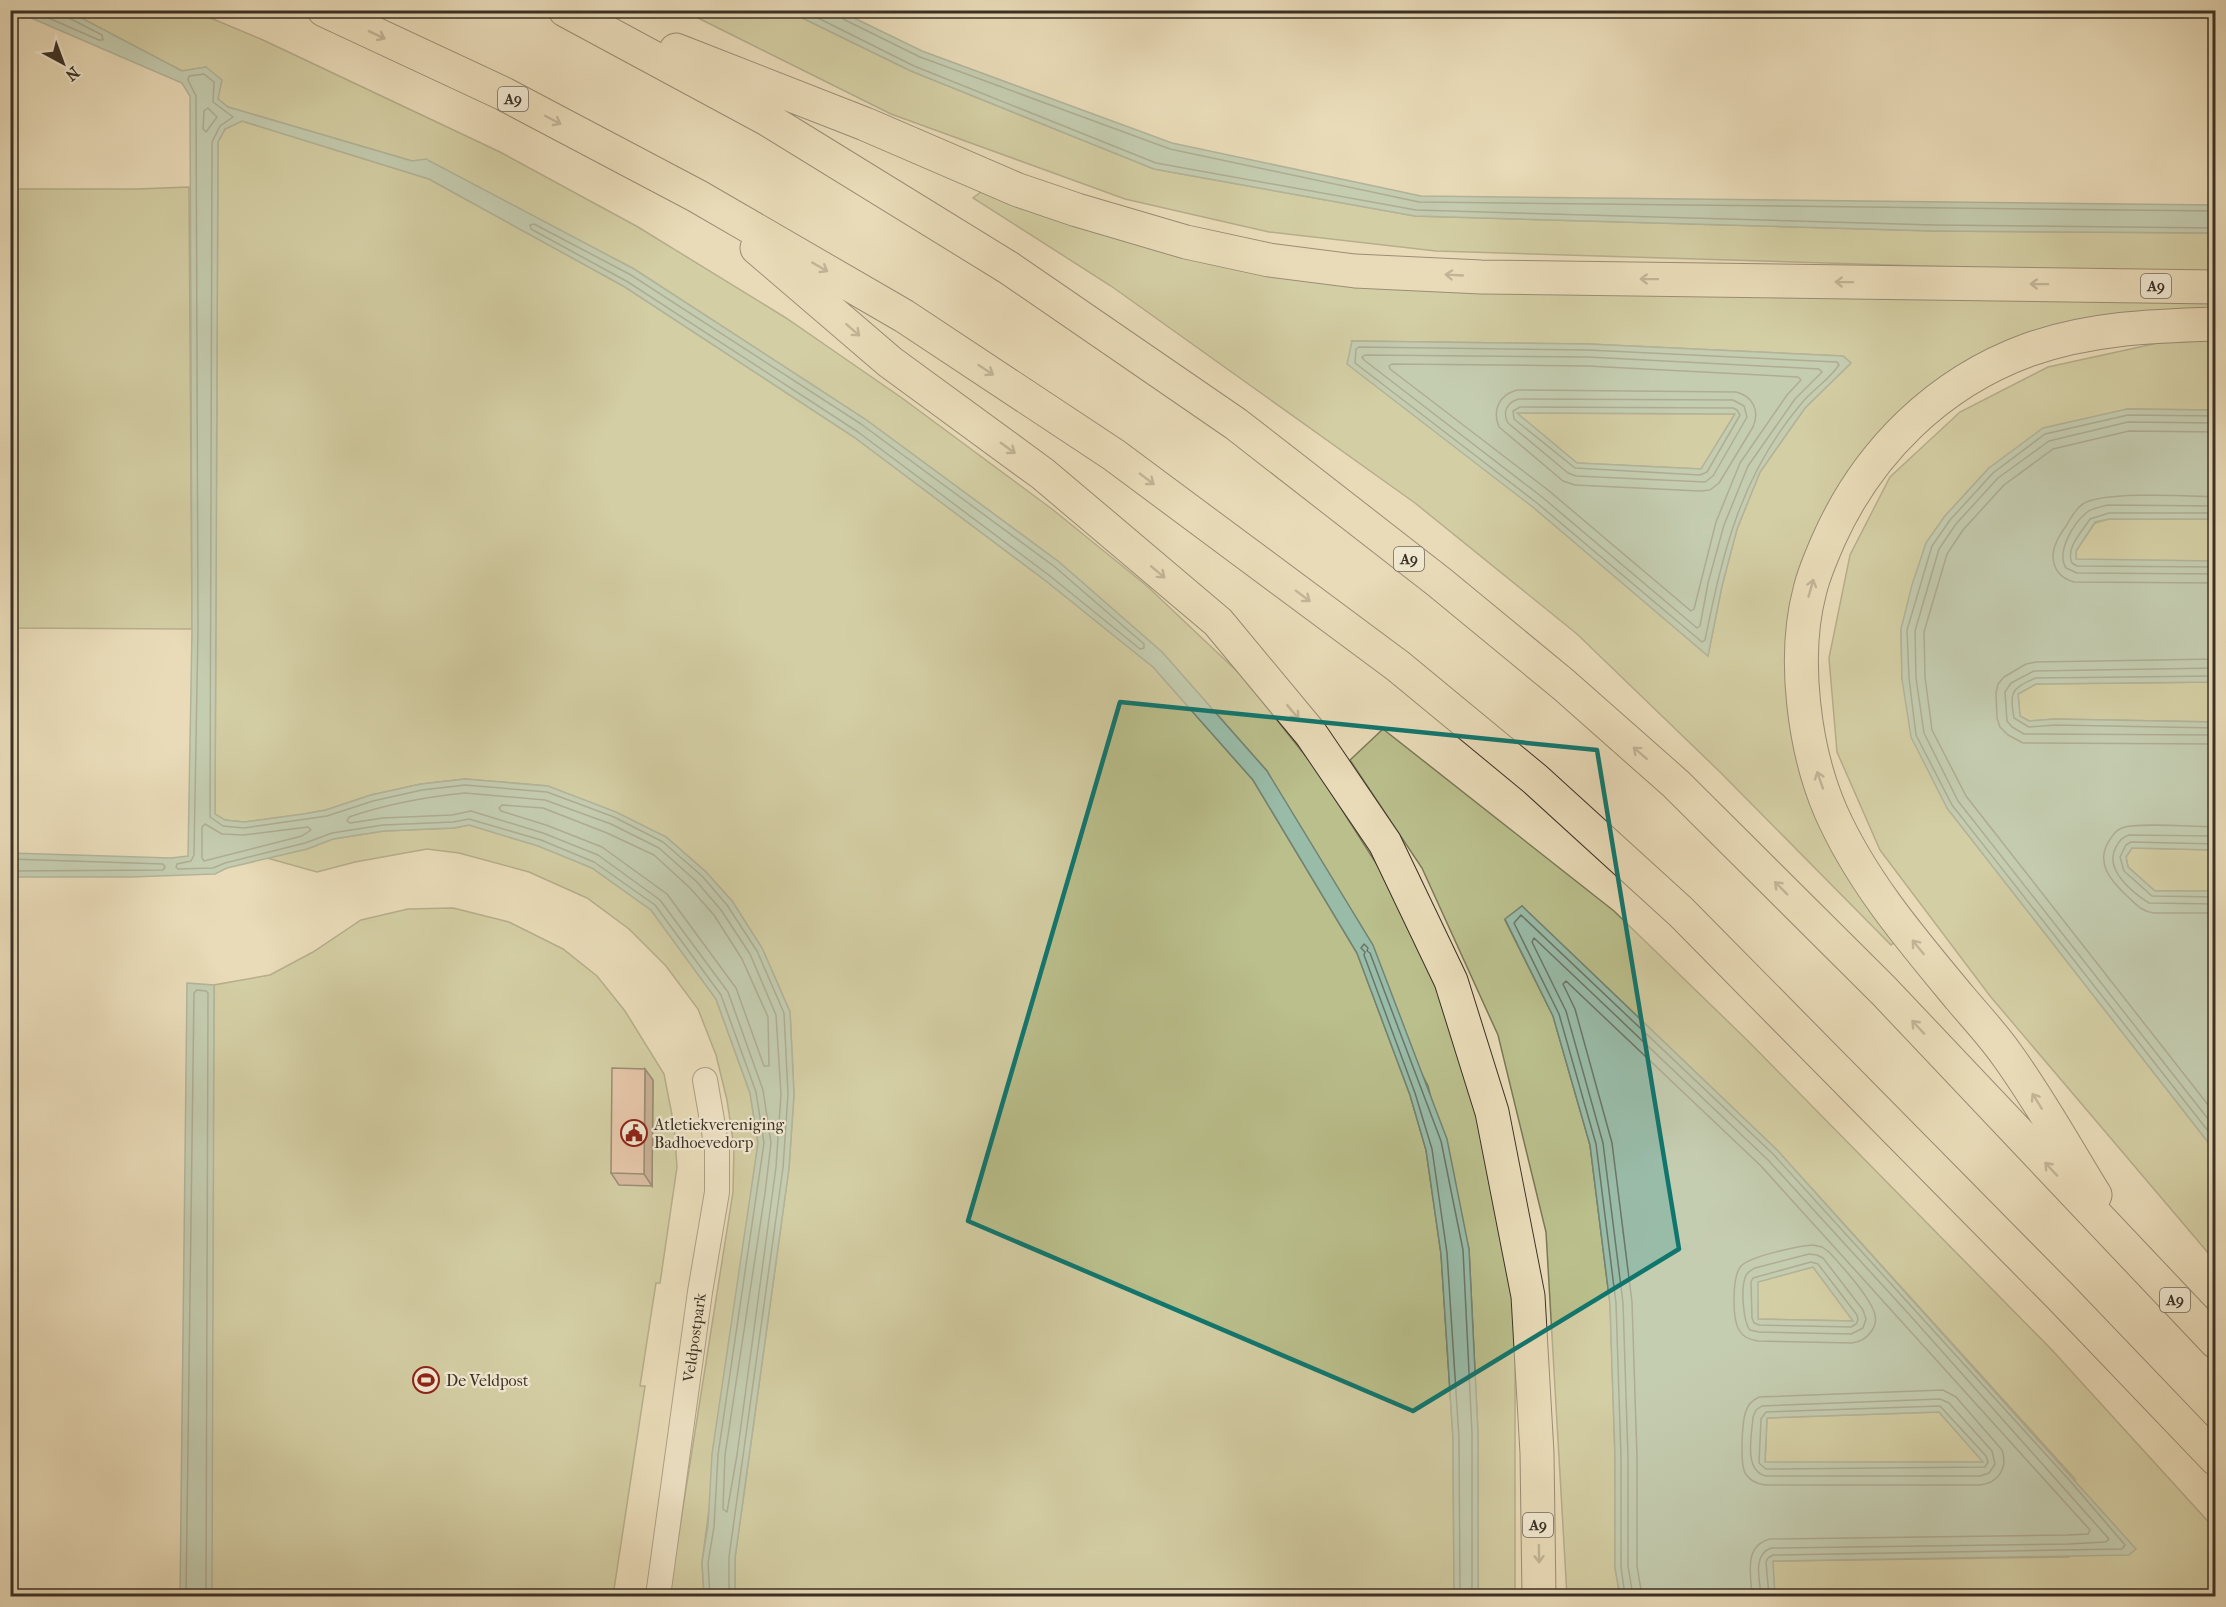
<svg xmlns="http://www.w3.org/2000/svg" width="2226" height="1607" font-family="'IM FELL French Canon',serif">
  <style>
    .green { fill: #babf8c; stroke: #7a7858; stroke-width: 1.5; fill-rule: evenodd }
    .water { fill: #99bca9; stroke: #738474; stroke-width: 1.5; fill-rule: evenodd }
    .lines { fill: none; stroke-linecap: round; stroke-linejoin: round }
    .shore { stroke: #6a7667; stroke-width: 1.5 }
    .street-casing { stroke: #665c4a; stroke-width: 26 }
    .highway-casing { stroke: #3a3125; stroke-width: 35 }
    .street { stroke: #f1e8d1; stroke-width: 24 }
    .highway { stroke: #e9dbb8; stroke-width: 33 }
    .wall { fill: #c39684; stroke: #3a3125; stroke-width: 1.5 }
    .shaded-wall { fill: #9f7a6b; stroke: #3a3125; stroke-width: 1.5 }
    .building { fill: #e3af99; stroke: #3a3125; stroke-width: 1.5 }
    .oneway { stroke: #92866e }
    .marked { fill: none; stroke: #0f766e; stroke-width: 4.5; stroke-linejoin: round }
    .labels { text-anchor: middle; stroke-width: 4.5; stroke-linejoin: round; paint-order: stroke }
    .shield { fill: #f1e8d1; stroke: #716859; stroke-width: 1.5 }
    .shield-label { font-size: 15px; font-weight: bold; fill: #3a3125 }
    .poi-label { font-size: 16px; fill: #3a3125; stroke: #f1e8d1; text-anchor: start }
    .street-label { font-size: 16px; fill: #3a3125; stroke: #f1e8d1 }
  </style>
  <rect width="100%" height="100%" fill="#e9dbb8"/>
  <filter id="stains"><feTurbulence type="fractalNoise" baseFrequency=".00333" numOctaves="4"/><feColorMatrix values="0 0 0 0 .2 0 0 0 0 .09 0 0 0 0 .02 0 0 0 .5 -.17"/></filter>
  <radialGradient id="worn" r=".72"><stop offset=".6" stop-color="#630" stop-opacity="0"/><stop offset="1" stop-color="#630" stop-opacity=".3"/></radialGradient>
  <path class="green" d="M 68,11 L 194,11 L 263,40 L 500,152 L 638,227 L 786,318 L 902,398 L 1052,509 L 1147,586 L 1242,676 L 1316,769 L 1390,885 L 1448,1006 L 1482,1108 L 1515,1293 L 1515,1596 L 1478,1596 L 1478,1433 L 1469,1249 L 1428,1086 L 1267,771 L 1162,652 L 1059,562 L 865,419 L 634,269 L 426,160 L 412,161 L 228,107 L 218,99 L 206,67 L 182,71 Z
    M 684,11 L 788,11 L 911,71 L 1154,169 L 1415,216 L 1934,231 L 2215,233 L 2215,275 L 1436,251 L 1269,232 L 1125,199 L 891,114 Z
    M 242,121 L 429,179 L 625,287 L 854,437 L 1046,581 L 1153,667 L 1253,780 L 1357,953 L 1410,1095 L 1426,1150 L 1441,1254 L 1453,1438 L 1454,1596 L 738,1596 L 735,1587 L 735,1558 L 789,1168 L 794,1094 L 790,1012 L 762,948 L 732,901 L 706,872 L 666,837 L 548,786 L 465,779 L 421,784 L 371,795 L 326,810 L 304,814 L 244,822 L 224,820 L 215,814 L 218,142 L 225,129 Z
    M 189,187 L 192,629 L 11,628 L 10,189 L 136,189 Z
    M 981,192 L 1132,242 L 1267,268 L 2215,296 L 2215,318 L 2056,330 L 1874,445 L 1792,678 L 1901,938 L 1891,945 L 1720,772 L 1577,634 L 1415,503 L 1111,286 L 973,198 ZM 1352,341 L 1588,344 L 1843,356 L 1851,363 L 1805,408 L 1760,472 L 1737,529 L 1722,586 L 1708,655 L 1534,508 Z
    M 2215,340 L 2215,410 L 2127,409 L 1989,468 L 1945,516 L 1926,543 L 1901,629 L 1902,679 L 1947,808 L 2215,1151 L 2215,1261 L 1990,996 L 1880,850 L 1837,752 L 1829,658 L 1850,555 L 1890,477 L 1960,412 L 2048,367 L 2158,343 Z
    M 1516,413 L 1735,414 L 1702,469 L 1577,463 Z
    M 2109,519 L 2215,519 L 2215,561 L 2076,560 L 2076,551 L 2095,523 Z
    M 2215,682 L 2215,722 L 2055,719 L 2029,721 L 2020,716 L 2018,694 L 2036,684 Z
    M 1383,729 L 1614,911 L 1747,1040 L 2052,1350 L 2215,1529 L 2215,1596 L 1775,1596 L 1772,1561 L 2069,1557 L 2075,1479 L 1777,1150 L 1522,906 L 1505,920 L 1553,1016 L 1590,1145 L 1610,1304 L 1615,1457 L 1615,1568 L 1620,1596 L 1567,1596 L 1546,1232 L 1498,1035 L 1422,868 L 1350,760 Z
    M 469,825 L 539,846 L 592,868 L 651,910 L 716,999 L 750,1093 L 758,1143 L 702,1562 L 704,1596 L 669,1596 L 733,1192 L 734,1147 L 727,1100 L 716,1055 L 698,1009 L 666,966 L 629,929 L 587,898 L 529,872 L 459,853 L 427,849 L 355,862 L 317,872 L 267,858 L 307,849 L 333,839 L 384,831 L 454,828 Z
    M 2132,848 L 2215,850 L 2215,891 L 2155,891 L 2128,867 L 2126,857 Z
    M 453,908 L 509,922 L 563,949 L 597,976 L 625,1011 L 664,1074 L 674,1125 L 677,1167 L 660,1283 L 656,1283 L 640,1386 L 645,1386 L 613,1596 L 211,1596 L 214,985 L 270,975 L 313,952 L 361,920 L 408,909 Z
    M 1813,1267 L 1854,1321 L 1758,1319 L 1757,1282 Z
    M 1939,1412 L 1984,1462 L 1765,1463 L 1767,1418 Z"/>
  <path class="water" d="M 15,11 L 68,11 L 182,71 L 206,67 L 222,80 L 218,99 L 228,107 L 412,161 L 426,159 L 634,269 L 865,419 L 1059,562 L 1162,652 L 1267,771 L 1373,945 L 1447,1139 L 1469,1249 L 1478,1433 L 1478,1596 L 1454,1596 L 1453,1438 L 1441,1254 L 1426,1150 L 1410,1095 L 1357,953 L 1253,780 L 1153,667 L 1046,581 L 854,437 L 625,287 L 429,179 L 242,121 L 225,129 L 218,142 L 215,814 L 225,820 L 244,822 L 304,814 L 326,810 L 371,795 L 421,784 L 465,779 L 548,786 L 616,812 L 666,837 L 706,872 L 732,901 L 762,948 L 790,1012 L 794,1094 L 789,1168 L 735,1558 L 735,1587 L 738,1596 L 704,1596 L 702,1562 L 708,1526 L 712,1454 L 758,1143 L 750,1093 L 716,999 L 651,910 L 592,868 L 538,846 L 469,825 L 454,828 L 384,831 L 333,839 L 307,849 L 227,868 L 215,874 L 130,877 L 11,877 L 11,853 L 171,858 L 188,856 L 192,629 L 190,96 L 182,83 Z
    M 788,11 L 840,11 L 922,51 L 1172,143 L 1421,196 L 2215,205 L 2215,233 L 1934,231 L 1415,216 L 1154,169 L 911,71 Z
    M 1352,341 L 1588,344 L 1843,356 L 1851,363 L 1805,408 L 1760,472 L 1737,529 L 1722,586 L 1708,656 L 1534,508 L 1347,364 ZM 1517,413 L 1734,414 L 1735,414 L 1701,469 L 1577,463 Z
    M 2127,409 L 2215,410 L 2215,519 L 2109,519 L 2095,522 L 2076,551 L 2076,559 L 2215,561 L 2215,682 L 2036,684 L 2018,694 L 2020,716 L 2029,721 L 2055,719 L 2215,722 L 2215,850 L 2132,848 L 2126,857 L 2128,867 L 2155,891 L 2215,891 L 2215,1151 L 1947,808 L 1911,737 L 1902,679 L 1901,629 L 1912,585 L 1926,543 L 1945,516 L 1989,468 L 2043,428 Z
    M 1522,906 L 1777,1150 L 2136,1549 L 2129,1555 L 1773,1561 L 1775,1596 L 1620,1596 L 1615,1568 L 1615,1457 L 1610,1304 L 1590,1145 L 1553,1016 L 1505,919 ZM 1813,1267 L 1853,1321 L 1758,1319 L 1758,1282 ZM 1939,1412 L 1983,1462 L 1765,1462 L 1767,1418 Z
    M 187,983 L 214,985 L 212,1596 L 180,1596 Z"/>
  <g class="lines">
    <path class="shore" d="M 30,10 L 99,40 L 103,40 L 102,35 L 69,18 L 67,10
      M 802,10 L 914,66 L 1156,163 L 1416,210 L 1934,225 L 2216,228
      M 839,10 L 843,19 L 920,57 L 1170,149 L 1419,202 L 2216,211
      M 208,108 L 217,117 L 206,132 L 203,129 L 204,111 Z
      M 534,224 L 631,275 L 861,424 L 1055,567 L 1144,644 L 1144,648 L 1140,649 L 1050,576 L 858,432 L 628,282 L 531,229 L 530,225 Z
      M 1359,347 L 1588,350 L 1837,362 L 1839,365 C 1829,380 1812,390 1801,404 C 1741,475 1723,551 1705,640 L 1702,642 L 1537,503 L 1355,363 L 1356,349 Z
      M 1365,355 L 1588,357 L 1819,369 L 1822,372 L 1795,399 L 1748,466 L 1724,525 L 1708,583 L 1700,626 L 1697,628 L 1542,497 L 1364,360 L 1362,357 Z
      M 1392,364 L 1587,366 L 1798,377 L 1801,380 L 1787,395 L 1740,463 L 1716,522 L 1694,609 L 1691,611 L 1548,490 L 1390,369 L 1389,366 Z
      M 1517,390 L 1736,392 C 1753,396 1760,411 1753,427 L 1719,483 L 1710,490 L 1700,491 L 1575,485 L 1563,481 L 1499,427 C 1492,410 1499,395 1517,390 Z
      M 1519,399 L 1733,400 L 1744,406 L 1747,417 L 1713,476 L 1705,482 L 1576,476 L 1568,473 L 1508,423 C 1502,412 1507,402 1519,399 Z
      M 1520,407 L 1733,408 L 1737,410 L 1740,415 L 1707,472 L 1700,475 L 1575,468 L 1514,419 L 1513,411 Z
      M 2216,416 L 2128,415 L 2045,434 L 1993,473 L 1950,520 L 1932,546 L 1907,630 L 1909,678 L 1916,735 L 1952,805 L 2216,1141
      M 2216,423 L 2128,422 L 2049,441 L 1998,478 L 1956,524 L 1939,549 L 1915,631 L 1916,678 L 1924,733 L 1958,801 L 2216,1129
      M 2216,432 L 2129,431 L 2053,449 L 2004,485 L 1963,530 L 1947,554 L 1924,632 L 1925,677 L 1932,730 L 1966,796 L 2216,1115
      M 2216,497 C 2188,496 2102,491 2083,504 C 2075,509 2071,518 2066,526 C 2060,535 2054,543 2053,555 C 2053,569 2060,578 2074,582 L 2216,583
      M 2216,506 L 2108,505 C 2101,507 2091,508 2086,513 C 2073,524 2056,552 2066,568 L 2077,573 L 2216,574
      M 2216,513 L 2109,513 L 2090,519 C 2082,532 2065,548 2072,563 L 2077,566 L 2216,567
      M 2216,659 L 2036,662 L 2026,664 L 2004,677 L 1998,684 L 1996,693 L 1997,718 L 2000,727 L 2008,735 L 2023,743 L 2216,744
      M 2216,668 L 2034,671 L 2011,683 L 2005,692 L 2007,721 L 2012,727 L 2024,734 L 2216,735
      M 2216,676 L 2036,678 C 2010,688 2010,693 2014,718 L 2029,727 L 2055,725 L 2216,728
      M 465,793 L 545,800 L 611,824 L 659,848 L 697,882 L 721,910 L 750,954 L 776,1015 L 781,1094 L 776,1167 L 737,1455 L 727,1512 L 723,1509 L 725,1455 L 765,1193 L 771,1143 L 763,1090 L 728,992 L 660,900 L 598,855 L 543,833 L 471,811 L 452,815 L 383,818 L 350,823 L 347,821 L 349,817 C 387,804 425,797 465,793 Z
      M 502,805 L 543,808 L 607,833 L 654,855 L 690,888 L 714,915 L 742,959 L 768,1017 L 769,1066 L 764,1066 L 736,988 L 667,894 L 602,847 L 546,825 L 501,811 L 499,808 Z
      M 205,824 L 222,834 L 243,835 L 308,827 L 311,830 L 302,836 L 204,861 L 202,858 L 202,827 Z
      M 2216,827 C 2198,827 2135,822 2122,828 C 2116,830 2113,835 2109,841 C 2095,863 2111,881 2127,896 C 2136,904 2142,912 2154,913 L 2216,913
      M 2216,836 L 2129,835 C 2122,837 2119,841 2116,847 C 2103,869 2133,893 2149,903 L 2216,904
      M 2216,844 L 2131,842 L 2126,845 L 2120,857 L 2124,871 L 2152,896 L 2216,897
      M 10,859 L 163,864 L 165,867 L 163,870 L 10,871
      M 1813,1245 L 1822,1247 L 1829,1252 C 1842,1266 1865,1292 1873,1309 C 1881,1325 1868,1341 1852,1343 L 1758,1341 C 1750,1340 1743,1337 1739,1330 C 1732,1318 1732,1276 1741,1266 C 1751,1256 1798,1246 1813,1245 Z
      M 1809,1254 L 1817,1255 L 1823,1258 L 1863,1310 L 1866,1319 L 1863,1328 L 1851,1334 L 1759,1332 L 1750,1330 C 1743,1322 1741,1289 1745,1278 C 1746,1273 1750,1271 1755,1268 Z
      M 1811,1262 L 1818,1264 L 1857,1315 L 1858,1320 L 1856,1324 L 1851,1327 L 1759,1325 L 1754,1323 L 1752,1318 L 1751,1282 L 1753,1278 Z
      M 1943,1390 L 1956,1397 L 2002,1450 C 2008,1467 1999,1483 1980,1485 L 1765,1485 C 1757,1484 1750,1481 1745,1473 C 1740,1463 1742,1421 1746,1411 C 1748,1404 1753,1400 1759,1397 Z
      M 1940,1399 L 1949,1403 L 1992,1451 L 1995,1464 L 1989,1473 L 1980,1476 L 1766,1476 C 1743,1471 1752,1434 1753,1417 L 1756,1410 L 1762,1406 Z
      M 1940,1406 L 1986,1456 L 1988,1462 L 1985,1467 L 1766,1469 L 1759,1463 L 1761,1419 L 1766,1412 Z
      M 186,1596 L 194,993 L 197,990 L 206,991 L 208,993 L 206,1596
      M 710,1596 L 708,1563 L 714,1527 L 718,1455 L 764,1143 L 756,1092 L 721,995 L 655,905 L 594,862 L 541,840 L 469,819 L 453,822 L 383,825 L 332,833 L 305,843 L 225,863 L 213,868 L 178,869 L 176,867 L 177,864 L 191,861 L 194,855 L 198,629 L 196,96 L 188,80 L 189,76 L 204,74 L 214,82 L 213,102 L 233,117 L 220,126 L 212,142 L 210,817 L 223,826 L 244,828 L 327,816 L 373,801 L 422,790 L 465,785 L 547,792 L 614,817 L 663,842 L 702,876 L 727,905 L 757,951 L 784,1013 L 788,1094 L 783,1168 L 729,1557 L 729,1587 L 732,1596
      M 1460,1596 L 1459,1438 L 1447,1253 L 1432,1149 L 1415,1093 L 1364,955 L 1365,952 L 1361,948 L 1364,944 L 1368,948 L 1367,951 L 1370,953 L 1441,1141 L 1463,1250 L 1472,1433 L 1472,1596
      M 1625,1596 L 1621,1567 L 1621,1457 L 1616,1303 L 1596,1144 L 1559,1014 L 1514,923 L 1521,915 L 1773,1154 L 2071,1482 L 2125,1545 L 2122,1549 L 1773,1555 L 1768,1558 L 1766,1562 L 1769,1596
      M 1633,1596 L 1628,1566 L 1628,1457 L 1623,1303 L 1603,1143 L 1566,1011 L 1532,942 L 1534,938 L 1768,1160 L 1907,1312 L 2109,1539 L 2106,1542 L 2068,1544 L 1771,1548 C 1752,1555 1760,1580 1761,1596
      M 1642,1596 L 1637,1566 L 1637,1457 L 1632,1302 L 1612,1143 L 1575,1009 L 1563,984 L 1566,981 L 1761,1166 L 2090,1530 L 2088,1534 L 2068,1535 L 1770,1539 C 1743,1546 1751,1575 1752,1596"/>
    <defs>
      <g id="street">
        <path id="s1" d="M 658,1596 L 700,1292 L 717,1192 L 717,1149 L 705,1080"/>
      </g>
      <path id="highway" d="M 324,10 L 504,94 L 697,196 L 904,316 L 1114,455 L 1398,666 L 1535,779 L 1681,912 L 2060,1296 L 2216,1459
        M 565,10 L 767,119 L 1009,268 L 1236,424 L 1439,582 L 1564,685 L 1676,784 L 1884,991 L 2216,1342
        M 676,50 L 865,124 L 1018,190 L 1077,210 L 1186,242 L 1269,260 L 1355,271 L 1481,277 L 2216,287
        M 757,248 L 890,362 L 1043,474 L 1218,622 L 1311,734 L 1385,843 L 1451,981 L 1492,1112 L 1528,1296 L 1537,1453 L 1539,1596
        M 2095,1195 C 2066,1148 2039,1099 2007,1055 C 1993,1035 1976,1017 1960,998 C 1912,940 1862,882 1831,812 C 1804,750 1792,657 1810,590 C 1814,573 1822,555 1829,539 C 1868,452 1938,383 2028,350 C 2090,328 2151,326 2216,324"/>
    </defs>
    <use href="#street" class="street-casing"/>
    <use href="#highway" class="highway-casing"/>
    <use href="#street" class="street"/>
    <use href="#highway" class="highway"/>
  </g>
  <path class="wall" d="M 653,1080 L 652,1186 L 619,1185 L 611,1173 Z"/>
  <path class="shaded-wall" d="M 645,1069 L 653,1080 L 652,1186 L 644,1174 Z"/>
  <path class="building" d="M 612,1068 L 645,1069 L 644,1174 L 611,1173 Z"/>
  <defs><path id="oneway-shaft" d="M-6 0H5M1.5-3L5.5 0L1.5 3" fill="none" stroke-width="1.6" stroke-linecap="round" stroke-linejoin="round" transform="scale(1.5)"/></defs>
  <g class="oneway">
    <use href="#oneway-shaft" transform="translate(377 35) rotate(25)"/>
    <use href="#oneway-shaft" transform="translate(553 120) rotate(28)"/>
    <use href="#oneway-shaft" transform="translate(820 267) rotate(30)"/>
    <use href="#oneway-shaft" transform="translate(1454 275) rotate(-177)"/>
    <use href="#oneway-shaft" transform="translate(1649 279) rotate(-179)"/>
    <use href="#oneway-shaft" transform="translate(1844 282) rotate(-179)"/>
    <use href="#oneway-shaft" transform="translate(2039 284) rotate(-179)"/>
    <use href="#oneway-shaft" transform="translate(853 330) rotate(41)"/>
    <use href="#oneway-shaft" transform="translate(986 370) rotate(33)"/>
    <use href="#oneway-shaft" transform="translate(1008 448) rotate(36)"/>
    <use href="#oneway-shaft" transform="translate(1147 479) rotate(37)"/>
    <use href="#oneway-shaft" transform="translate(1158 572) rotate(40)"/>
    <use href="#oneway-shaft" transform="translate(1811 588) rotate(-74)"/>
    <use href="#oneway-shaft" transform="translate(1303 596) rotate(37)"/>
    <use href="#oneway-shaft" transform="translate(1293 712) rotate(50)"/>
    <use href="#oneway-shaft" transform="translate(1640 753) rotate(-139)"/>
    <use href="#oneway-shaft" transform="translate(1820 780) rotate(-109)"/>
    <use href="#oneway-shaft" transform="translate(1781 888) rotate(-135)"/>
    <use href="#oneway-shaft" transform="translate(1918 947) rotate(-129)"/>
    <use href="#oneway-shaft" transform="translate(1918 1027) rotate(-133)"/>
    <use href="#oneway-shaft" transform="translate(2037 1101) rotate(-122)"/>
    <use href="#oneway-shaft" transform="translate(2051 1169) rotate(-133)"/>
    <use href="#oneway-shaft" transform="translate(1539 1554) rotate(89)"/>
  </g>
  <path d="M0 0H2226V1607H0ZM 1120,702 L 1597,750 L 1679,1249 L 1413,1411 L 968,1221 Z" fill="#e9dbb8" fill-opacity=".55" fill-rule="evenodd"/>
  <path class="marked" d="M 1120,702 L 1597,750 L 1679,1249 L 1413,1411 L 968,1221 Z"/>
  <defs>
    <symbol id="civic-ring" viewBox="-11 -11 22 22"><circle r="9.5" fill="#f1e8d1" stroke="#8f2418" stroke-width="1.5"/><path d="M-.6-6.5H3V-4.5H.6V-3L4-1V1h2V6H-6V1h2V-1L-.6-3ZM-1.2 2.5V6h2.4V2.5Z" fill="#8f2418"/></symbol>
    <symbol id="stadium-ring" viewBox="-11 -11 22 22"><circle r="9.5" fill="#f1e8d1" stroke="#8f2418" stroke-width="1.5"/><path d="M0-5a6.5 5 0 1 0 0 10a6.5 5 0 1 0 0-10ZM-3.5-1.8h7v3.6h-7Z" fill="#8f2418"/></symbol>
  </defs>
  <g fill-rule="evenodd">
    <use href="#civic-ring" x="619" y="1118" width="30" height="30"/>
    <use href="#stadium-ring" x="411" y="1365" width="30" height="30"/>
  </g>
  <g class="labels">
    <g class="shield">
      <rect x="498" y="87" width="30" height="24" rx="4.5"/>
      <rect x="2141" y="274" width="30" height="24" rx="4.5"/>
      <rect x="1394" y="547" width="30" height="24" rx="4.5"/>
      <rect x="2160" y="1288" width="30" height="24" rx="4.5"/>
      <rect x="1523" y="1513" width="30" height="24" rx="4.5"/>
    </g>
    <g class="shield-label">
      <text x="513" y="104">A9</text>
      <text x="2156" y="291">A9</text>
      <text x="1409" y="564">A9</text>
      <text x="2175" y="1305">A9</text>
      <text x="1538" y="1530">A9</text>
    </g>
    <g class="poi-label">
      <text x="654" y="1130">Atletiekvereniging<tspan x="654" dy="18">Badhoevedorp</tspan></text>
      <text x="446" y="1386">De Veldpost</text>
    </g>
    <g class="street-label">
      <text dy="6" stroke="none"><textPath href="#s1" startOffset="261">Veldpostpark</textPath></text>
    </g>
  </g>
  <rect width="2226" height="1607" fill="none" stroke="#e9dbb8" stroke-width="36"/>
  <rect x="12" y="12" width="2202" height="1583" fill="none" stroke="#3a3125" stroke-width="3"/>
  <rect x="18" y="18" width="2190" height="1571" fill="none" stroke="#3a3125" stroke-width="1.5"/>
  <g transform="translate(63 63) rotate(139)" stroke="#f1e8d1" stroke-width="4.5" paint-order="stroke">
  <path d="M0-4.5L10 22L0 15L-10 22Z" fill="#3a3125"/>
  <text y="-9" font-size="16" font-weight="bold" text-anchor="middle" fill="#3a3125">N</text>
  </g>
  <rect width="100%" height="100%" filter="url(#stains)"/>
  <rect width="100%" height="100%" fill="url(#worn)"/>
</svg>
